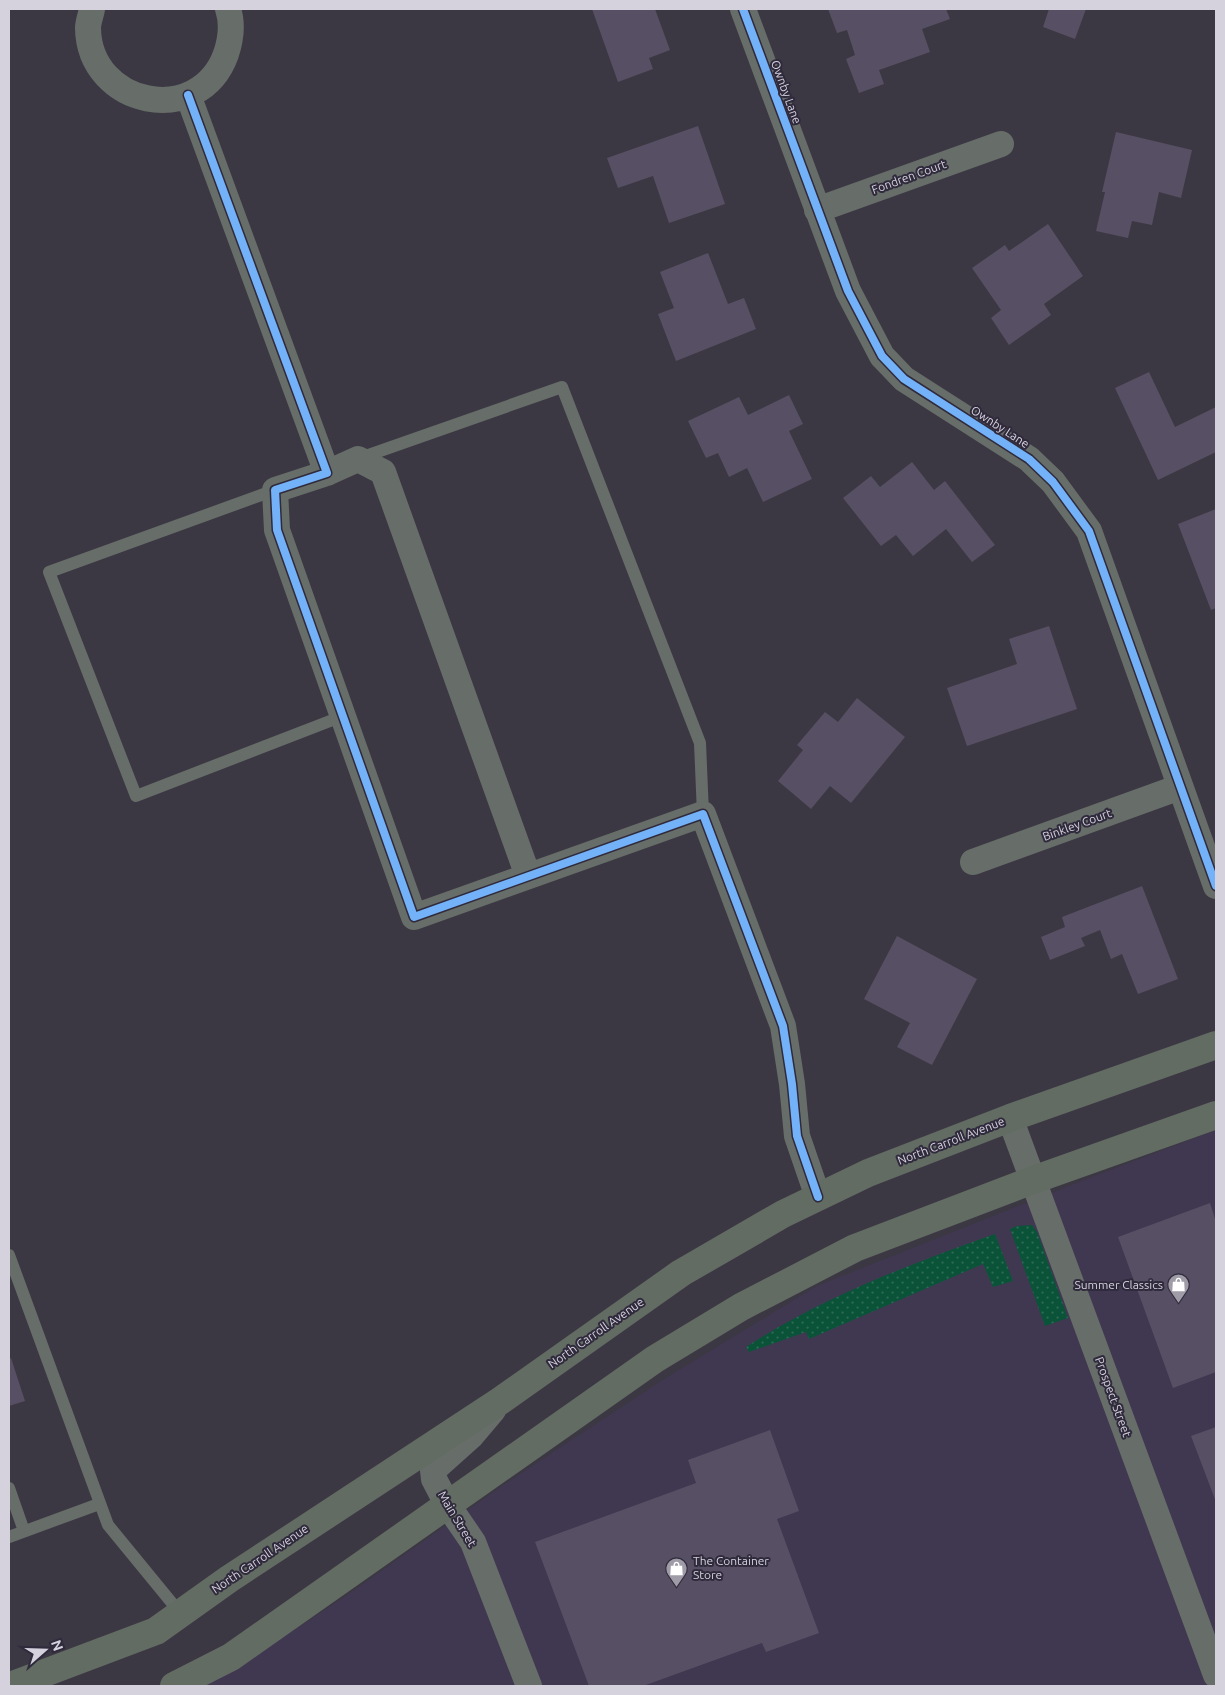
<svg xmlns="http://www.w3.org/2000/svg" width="1225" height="1695" font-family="Ubuntu,sans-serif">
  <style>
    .built { fill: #403850 }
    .grass { fill: url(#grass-dots) }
    .building { fill: #574f63 }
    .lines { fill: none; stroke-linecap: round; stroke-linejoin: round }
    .service { stroke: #676e69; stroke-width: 12 }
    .minor { stroke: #676e69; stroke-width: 26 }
    .secondary { stroke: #626c63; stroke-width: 28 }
    .cycleway-casing { stroke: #302a3d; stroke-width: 11 }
    .cycleway { stroke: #73b2f8; stroke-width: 8 }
    .labels { text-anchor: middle; stroke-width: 4; stroke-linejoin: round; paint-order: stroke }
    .street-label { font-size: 12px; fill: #d5d1dd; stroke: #302a3d }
    .poi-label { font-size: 12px; fill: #d5d1dd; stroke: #302a3d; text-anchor: end }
  </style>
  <defs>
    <pattern id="grass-dots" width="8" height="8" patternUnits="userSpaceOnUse" patternTransform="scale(1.25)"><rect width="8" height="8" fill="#0a5339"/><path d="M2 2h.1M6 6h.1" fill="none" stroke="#2d6b55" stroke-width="1.8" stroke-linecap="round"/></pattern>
  </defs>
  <rect width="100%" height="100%" fill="#3c3843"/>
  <path class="built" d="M 1216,1130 L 1216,1686 L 202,1686 L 217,1680 L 340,1600 L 499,1488 L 666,1378 L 817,1286 L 1087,1179 Z"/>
  <path class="grass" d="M 1032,1225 L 1037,1232 L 1068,1318 L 1045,1326 L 1010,1229 L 1017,1226 Z
    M 995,1234 L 1013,1281 L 993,1287 L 983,1264 L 809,1339 L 806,1332 L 749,1352 L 746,1347 C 821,1298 910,1264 995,1234 Z"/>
  <path class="building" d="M 592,9 L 655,9 L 670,50 L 649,58 L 653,69 L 618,82 Z
    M 828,9 L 946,9 L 950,19 L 922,29 L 930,52 L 879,70 L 884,84 L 859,93 L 846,59 L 855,55 L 847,30 L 837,33 Z
    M 1049,9 L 1086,9 L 1075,39 L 1043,27 Z
    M 698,126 L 725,204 L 669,223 L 653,176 L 618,188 L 607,158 Z
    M 1116,132 L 1192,150 L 1181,198 L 1159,192 L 1152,225 L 1132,221 L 1128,238 L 1096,231 L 1105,192 L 1102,192 Z
    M 1048,224 L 1083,276 L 1044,304 L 1051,315 L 1009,345 L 991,318 L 1001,310 L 972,268 L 1005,245 L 1009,251 Z
    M 708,253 L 728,304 L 744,298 L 756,329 L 676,361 L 658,314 L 674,308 L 660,272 Z
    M 1149,372 L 1175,427 L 1216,407 L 1216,452 L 1158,480 L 1115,388 Z
    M 789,395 L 803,424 L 789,431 L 812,479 L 763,502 L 747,468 L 729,477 L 718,453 L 706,458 L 688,421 L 739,397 L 748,415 Z
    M 912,462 L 934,490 L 945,481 L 995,545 L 972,562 L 946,529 L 913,556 L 896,535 L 881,546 L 843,498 L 871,476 L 880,487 Z
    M 1216,509 L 1216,608 L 1211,610 L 1178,524 Z
    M 1049,626 L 1077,709 L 967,746 L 947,688 L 1017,664 L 1009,639 Z
    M 857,698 L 905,737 L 851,803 L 830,786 L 811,809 L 778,781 L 803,750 L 797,745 L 825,712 L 838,722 Z
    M 1142,886 L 1178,979 L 1138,994 L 1122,954 L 1111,959 L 1100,930 L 1081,938 L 1085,946 L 1050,960 L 1041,937 L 1065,927 L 1062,917 Z
    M 897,936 L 977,979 L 932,1065 L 897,1047 L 910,1023 L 864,999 Z
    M 1210,1203 L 1216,1222 L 1216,1372 L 1173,1388 L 1118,1237 Z
    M 11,1358 L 25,1401 L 9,1406 L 9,1359 Z
    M 1216,1427 L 1216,1502 L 1191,1436 Z
    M 770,1430 L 799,1511 L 777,1519 L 819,1633 L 766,1652 L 762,1643 L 643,1686 L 589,1686 L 535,1542 L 696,1483 L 688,1460 Z"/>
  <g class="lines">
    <path class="service" d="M 360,458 L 562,387 L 700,743 L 703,814
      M 275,490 L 49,572 L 136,796 L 343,716
      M 9,1255 L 108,1525 L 181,1614
      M 9,1488 L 24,1531
      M 9,1537 L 99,1504"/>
    <path class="minor" d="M 92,9 C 91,15 88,22 88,28 C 89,106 199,129 226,54 C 231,39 233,24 228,9
      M 743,9 L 848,291 L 882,356 L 904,379 L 1029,459 L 1053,482 L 1089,531 L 1216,886
      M 188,95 L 327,473 L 275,490 L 277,530 L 414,917 L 703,814 L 783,1026 L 792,1084 L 797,1136 L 818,1197
      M 817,210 L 1001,144
      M 327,473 L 358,459 L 383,472 L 528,876
      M 973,862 L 1180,787
      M 1010,1118 L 1216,1675
      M 493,1410 L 471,1436 L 433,1470 L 434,1479 L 447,1504 L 473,1542 L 529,1686"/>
    <path class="secondary" d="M 10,1686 L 156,1631 L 229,1579 L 500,1401 L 681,1273 L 783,1214 L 868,1173 L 1010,1118 L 1216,1045
      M 174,1686 L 231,1657 L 655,1359 L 741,1307 L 855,1248 L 1033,1180 L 1216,1115"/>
    <defs>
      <path id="cycleway" d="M 743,9 L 848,291 L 882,356 L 904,379 L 1029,459 L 1053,482 L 1089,531 L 1216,886
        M 188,95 L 327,473 L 275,490 L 277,530 L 414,917 L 703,814 L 783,1026 L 792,1084 L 797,1136 L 818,1197"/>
    </defs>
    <use href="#cycleway" class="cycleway-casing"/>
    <use href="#cycleway" class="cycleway"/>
  </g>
  <defs>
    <symbol id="shop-pin" viewBox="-11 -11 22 30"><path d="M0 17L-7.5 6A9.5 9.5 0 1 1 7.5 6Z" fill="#9f9ba7" stroke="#302a3d"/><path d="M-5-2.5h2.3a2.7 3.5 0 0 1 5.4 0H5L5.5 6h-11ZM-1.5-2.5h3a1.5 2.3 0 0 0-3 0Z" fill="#fff"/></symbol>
  </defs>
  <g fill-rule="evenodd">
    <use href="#shop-pin" x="1166" y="1272" width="25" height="34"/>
    <use href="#shop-pin" x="664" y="1556" width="25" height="34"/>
  </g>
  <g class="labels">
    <g class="street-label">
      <text transform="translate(786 92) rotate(70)" y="4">Ownby Lane</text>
      <text transform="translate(909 177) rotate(-20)" y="4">Fondren Court</text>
      <text transform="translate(1000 427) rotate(33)" y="4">Ownby Lane</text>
      <text transform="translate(1077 825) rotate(-20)" y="4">Binkley Court</text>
      <text transform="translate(951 1141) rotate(-21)" y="4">North Carroll Avenue</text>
      <text transform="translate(596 1333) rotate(-35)" y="4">North Carroll Avenue</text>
      <text transform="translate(1113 1397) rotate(70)" y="4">Prospect Street</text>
      <text transform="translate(457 1519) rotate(59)" y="4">Main Street</text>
      <text transform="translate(260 1559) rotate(-34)" y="4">North Carroll Avenue</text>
    </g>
    <g class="poi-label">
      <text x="1163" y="1289">Summer Classics</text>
      <text x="693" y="1565" text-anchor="start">The Container<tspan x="693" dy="14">Store</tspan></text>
    </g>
  </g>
  <rect width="1225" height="1695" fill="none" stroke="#d5d1dd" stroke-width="20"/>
  <g transform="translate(45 1650) rotate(70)" stroke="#302a3d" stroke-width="4" paint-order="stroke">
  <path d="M0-4L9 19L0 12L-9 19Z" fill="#d5d1dd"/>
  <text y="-8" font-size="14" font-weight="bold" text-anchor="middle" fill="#d5d1dd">N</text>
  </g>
</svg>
